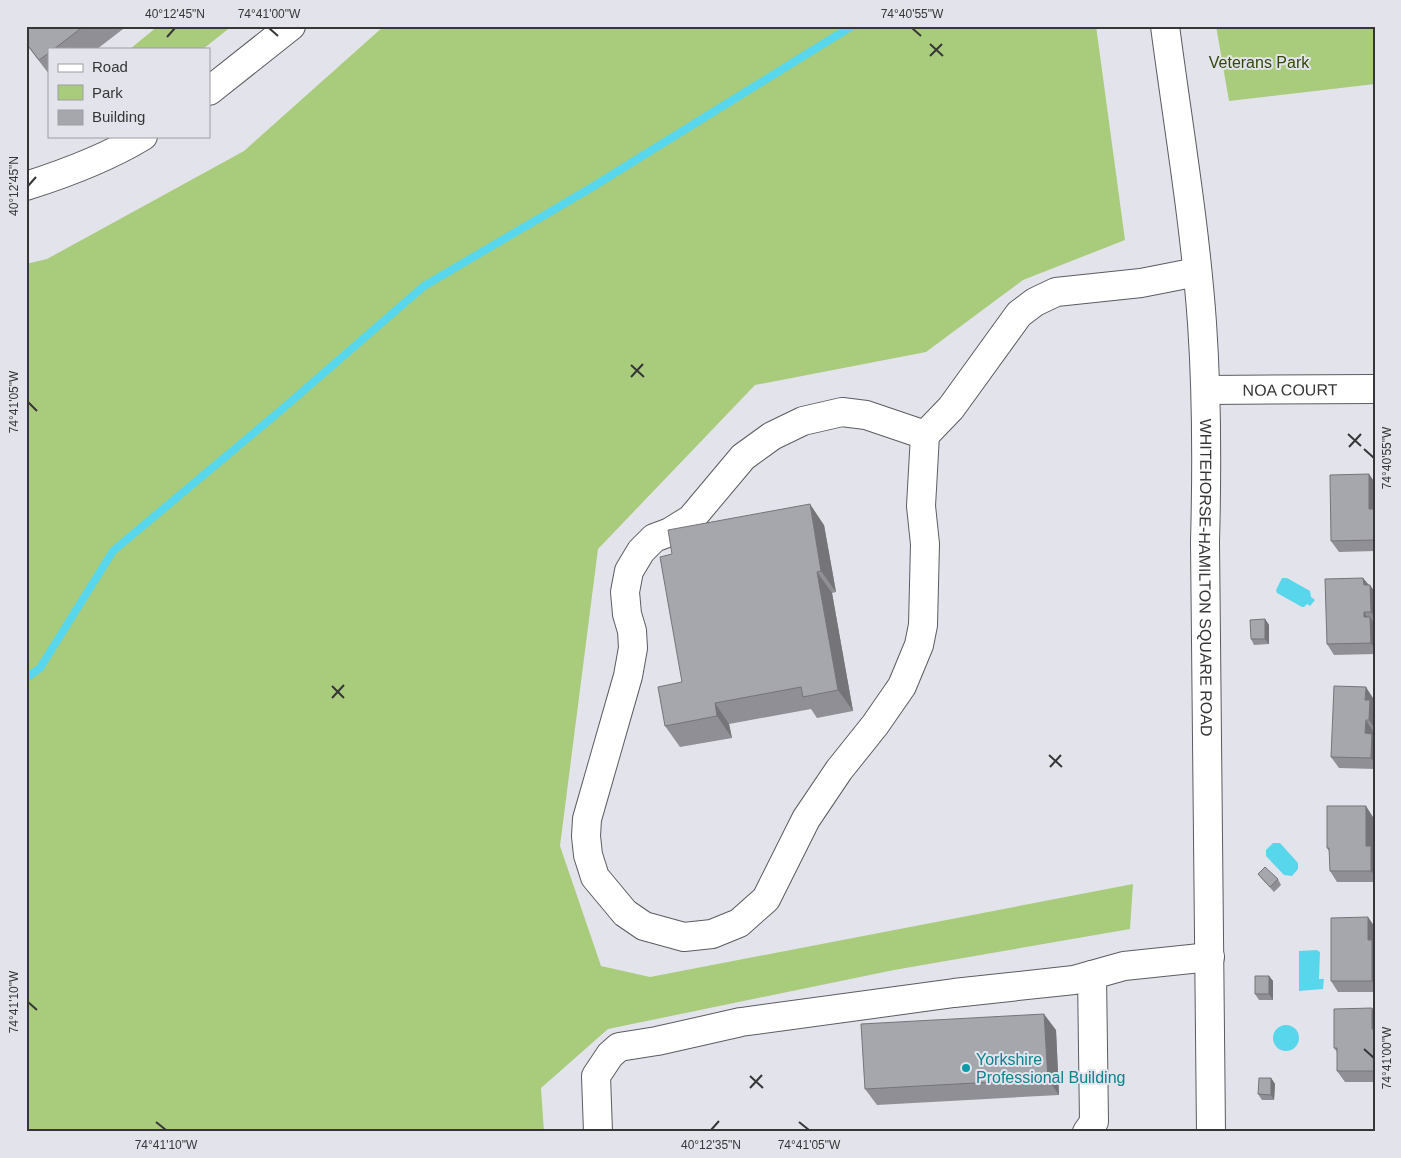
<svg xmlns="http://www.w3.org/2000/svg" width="1401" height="1158" font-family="Helvetica,sans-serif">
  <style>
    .green { fill: #a9cb7c }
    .water { fill: #58d6eb }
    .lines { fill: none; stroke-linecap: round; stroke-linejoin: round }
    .stream { stroke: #58d6eb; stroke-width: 8 }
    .minor-casing { stroke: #5b5c61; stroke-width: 30 }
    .minor { stroke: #fff; stroke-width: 28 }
    .wall { fill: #8f8f95 }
    .shaded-wall { fill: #747479 }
    .building { fill: #a6a6ad; stroke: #747479 }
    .ticks { fill: none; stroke: #363639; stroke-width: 2 }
    .culture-dot { fill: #0f9aa8; stroke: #e3e4eb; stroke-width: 2 }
    .labels { text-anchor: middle; stroke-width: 4; stroke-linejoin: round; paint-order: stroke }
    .park-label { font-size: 16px; fill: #32470b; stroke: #e3e4eb }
    .street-label { font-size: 16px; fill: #363639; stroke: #e3e4eb }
    .culture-label { font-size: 16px; fill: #0d838f; stroke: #e3e4eb; text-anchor: start }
    .neatline { fill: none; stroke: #363639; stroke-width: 2 }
    .ticks-label { font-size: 12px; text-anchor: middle; fill: #363639 }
  </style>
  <rect width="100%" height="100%" fill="#e3e4eb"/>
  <path class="green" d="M 158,26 L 232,26 L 203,49 L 130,49 Z
    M 384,26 L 1096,26 L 1125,240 L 1023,280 L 926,352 L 755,385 L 598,549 L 560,846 L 601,966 L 650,977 L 1133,884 L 1130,929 L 894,970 L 608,1029 L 541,1088 L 544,1132 L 26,1132 L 26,264 L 47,259 L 244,151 Z
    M 1216,26 L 1375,26 L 1375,84 L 1229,101 Z"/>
  <path class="water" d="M 1282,578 L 1287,578 L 1310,591 L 1311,597 L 1315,600 L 1310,606 L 1307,604 L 1304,607 L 1302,607 L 1277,593 L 1276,590 Z
    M 1273,843 L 1280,843 L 1298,863 L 1298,869 L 1292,876 L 1284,875 L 1266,856 L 1266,850 Z
    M 1317,950 L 1320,952 L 1319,979 L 1324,979 L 1323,989 L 1299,991 L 1299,951 Z
    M1273 1038a13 13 0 1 1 26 0a13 13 0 1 1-26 0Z"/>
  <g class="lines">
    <path class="stream" d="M 26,678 L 40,668 L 113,551 L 280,411 L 424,286 L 589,189 L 852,26"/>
    <defs>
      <g id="minor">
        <path id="s1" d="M 1165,26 C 1178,125 1195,224 1202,323 C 1207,396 1207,469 1205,542 L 1211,1132"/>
        <path d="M 209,91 L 291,26"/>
        <path d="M 26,186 C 67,173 107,158 143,136"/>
        <path id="s2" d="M 1206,390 L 1375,389"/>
        <path d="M 925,435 L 866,415 L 842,412 L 803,421 L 772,436 L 743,457 L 691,519 L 670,532 L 654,538 L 641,551 L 629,571 L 625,592 L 627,614 L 632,631 L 633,648 L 628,676 L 587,819 L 586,836 L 588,855 L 595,877 L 625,913 L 644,926 L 684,937 L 712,934 L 739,923 L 766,899 L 806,819 L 839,770 L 875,725 L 902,686 L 919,645 L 923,625 L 925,544 L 921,506 L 925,435 L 951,408 L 1019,314 L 1035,302 L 1056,292 L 1141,283 L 1197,272"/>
        <path d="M 598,1132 L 596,1076 L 610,1055 L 619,1047 L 657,1041 L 741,1022 L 954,993 L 1074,980 L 1124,966 L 1210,957"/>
        <path d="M 1087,1132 L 1094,1122 L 1092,975"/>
      </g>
    </defs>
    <use href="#minor" class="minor-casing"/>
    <use href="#minor" class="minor"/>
  </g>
  <path class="wall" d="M 26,26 L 127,26 L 97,49 L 49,49 L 49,74 L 26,44 Z
    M 1369,474 L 1375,483 L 1375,551 L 1339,552 L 1331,541 Z
    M 824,525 L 836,592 L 832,593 L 853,711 L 817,718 L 811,709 L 729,724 L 732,738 L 680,747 L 665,726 L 682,682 Z
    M 1363,578 L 1375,592 L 1375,623 L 1374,623 L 1375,624 L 1375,654 L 1334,655 L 1327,644 Z
    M 1265,619 L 1269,625 L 1269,644 L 1254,645 L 1251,639 Z
    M 1373,698 L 1373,704 L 1375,707 L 1375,731 L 1373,731 L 1373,735 L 1375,737 L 1375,769 L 1339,768 L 1331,757 Z
    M 1373,817 L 1374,849 L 1375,851 L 1375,882 L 1337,882 L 1330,871 L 1329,851 L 1327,848 Z
    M 1258,874 L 1278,879 L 1281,885 L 1274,892 L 1262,879 Z
    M 1375,927 L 1375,992 L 1338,992 L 1331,981 Z
    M 1269,976 L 1273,981 L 1273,1000 L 1259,1000 L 1255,994 Z
    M 1372,1008 L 1375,1012 L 1375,1082 L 1345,1082 L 1337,1071 L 1337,1052 L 1334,1048 Z
    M 1056,1030 L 1059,1095 L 877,1105 L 865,1089 Z
    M 1271,1078 L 1275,1084 L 1274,1100 L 1262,1100 L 1258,1094 Z"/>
  <path class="shaded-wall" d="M 1369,474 L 1375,483 L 1375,541 L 1369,509 Z
    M 810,504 L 824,525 L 836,592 L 821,571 Z
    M 817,572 L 832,593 L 853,711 L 838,690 Z
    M 1363,578 L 1370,587 L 1370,585 L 1375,592 L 1375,618 L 1371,612 L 1364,585 Z
    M 1364,612 L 1370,621 L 1370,617 L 1375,624 L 1375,649 L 1371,643 L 1364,617 Z
    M 1265,619 L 1269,625 L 1269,644 L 1265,639 Z
    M 1366,687 L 1373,698 L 1373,704 L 1375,707 L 1375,729 L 1369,720 L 1365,700 Z
    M 715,703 L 729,724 L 732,738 L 717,716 Z
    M 1366,720 L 1373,731 L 1373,735 L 1375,737 L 1375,763 L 1371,758 L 1365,733 Z
    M 1366,806 L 1373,817 L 1374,849 L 1375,851 L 1375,876 L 1371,871 L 1366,846 Z
    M 1368,917 L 1375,927 L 1375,985 L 1372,981 L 1368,940 Z
    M 1269,976 L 1273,981 L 1273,1000 L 1269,994 Z
    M 1372,1008 L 1375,1012 L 1375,1033 L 1372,1029 Z
    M 1044,1014 L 1056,1030 L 1059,1095 L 1048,1079 Z
    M 1271,1078 L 1275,1084 L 1274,1100 L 1271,1095 Z"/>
  <path class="building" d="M 26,26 L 84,26 L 54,49 L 49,49 L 49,53 L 39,60 L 26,43 Z
    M 1369,474 L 1369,509 L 1374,509 L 1374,540 L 1331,541 L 1330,475 Z
    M 810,504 L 821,571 L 817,572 L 838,690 L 803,697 L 801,687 L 715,703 L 717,716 L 665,726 L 658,687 L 682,682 L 660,557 L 672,554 L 668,530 Z
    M 1363,578 L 1364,585 L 1370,585 L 1371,612 L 1364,612 L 1364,617 L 1370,617 L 1371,643 L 1327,644 L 1325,579 Z
    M 1265,619 L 1265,639 L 1251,639 L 1250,620 Z
    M 1334,686 L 1366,687 L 1365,700 L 1370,700 L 1369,720 L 1366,720 L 1365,733 L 1372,734 L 1371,758 L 1331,757 Z
    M 1327,806 L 1366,806 L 1366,846 L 1371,846 L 1371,871 L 1330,871 L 1329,848 L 1327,848 Z
    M 1265,867 L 1278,879 L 1270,887 L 1258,874 Z
    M 1368,917 L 1368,940 L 1372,940 L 1372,981 L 1331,981 L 1331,918 Z
    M 1255,976 L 1269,976 L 1269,994 L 1255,994 Z
    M 1372,1008 L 1372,1029 L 1375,1029 L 1375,1071 L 1337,1071 L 1337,1048 L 1334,1048 L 1334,1009 Z
    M 1044,1014 L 1048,1079 L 865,1089 L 861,1024 Z
    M 1259,1078 L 1271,1078 L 1271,1095 L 1258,1094 Z"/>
  <path class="ticks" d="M 269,28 L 278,36M 912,28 L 921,36M 167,37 L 175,28M 930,44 L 943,56M 930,56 L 942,44M 28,186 L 36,177M 631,365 L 644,377M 631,377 L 643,364M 28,402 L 37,411M 1348,434 L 1361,446M 1349,447 L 1361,434M 1364,449 L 1374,458M 332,686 L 344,698M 332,698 L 344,685M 1049,755 L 1062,767M 1050,767 L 1061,755M 28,1002 L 37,1010M 1364,1049 L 1374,1058M 750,1076 L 763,1088M 750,1088 L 762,1075M 156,1122 L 166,1130M 799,1122 L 809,1130M 711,1130 L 719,1121"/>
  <circle class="culture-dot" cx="966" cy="1068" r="5"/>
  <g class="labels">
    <g class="park-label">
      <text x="1259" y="68">Veterans Park</text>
    </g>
    <g class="street-label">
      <text dy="6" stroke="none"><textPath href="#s2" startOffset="84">NOA COURT</textPath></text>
      <text dy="6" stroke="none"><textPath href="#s1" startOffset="554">WHITEHORSE-HAMILTON SQUARE ROAD</textPath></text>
    </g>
    <g class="culture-label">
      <text x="976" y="1065">Yorkshire<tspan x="976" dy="18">Professional Building</tspan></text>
    </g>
  </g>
  <rect width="1401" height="1158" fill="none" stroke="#e3e4eb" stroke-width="55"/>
  <rect x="48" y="48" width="162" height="90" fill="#e3e4eb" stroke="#9e9ea4"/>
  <rect x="58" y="64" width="25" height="8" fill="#ffffff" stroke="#9e9ea4"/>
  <text x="92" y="72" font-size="15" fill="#363639">Road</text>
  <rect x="58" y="85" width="25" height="15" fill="#a9cb7c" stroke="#9e9ea4"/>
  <text x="92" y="98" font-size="15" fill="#363639">Park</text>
  <rect x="58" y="110" width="25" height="15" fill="#a6a6ad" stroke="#9e9ea4"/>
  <text x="92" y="122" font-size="15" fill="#363639">Building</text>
  <rect x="28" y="28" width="1346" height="1102" class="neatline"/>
  <g class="ticks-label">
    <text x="175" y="18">40°12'45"N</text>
    <text x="269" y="18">74°41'00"W</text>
    <text x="912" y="18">74°40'55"W</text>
    <text transform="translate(14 186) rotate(-90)" y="4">40°12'45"N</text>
    <text transform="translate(14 402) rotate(-90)" y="4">74°41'05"W</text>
    <text transform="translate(1387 458) rotate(-90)" y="4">74°40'55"W</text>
    <text transform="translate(14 1002) rotate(-90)" y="4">74°41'10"W</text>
    <text transform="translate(1387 1058) rotate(-90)" y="4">74°41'00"W</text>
    <text x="166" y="1149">74°41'10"W</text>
    <text x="711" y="1149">40°12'35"N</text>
    <text x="809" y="1149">74°41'05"W</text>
  </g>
</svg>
